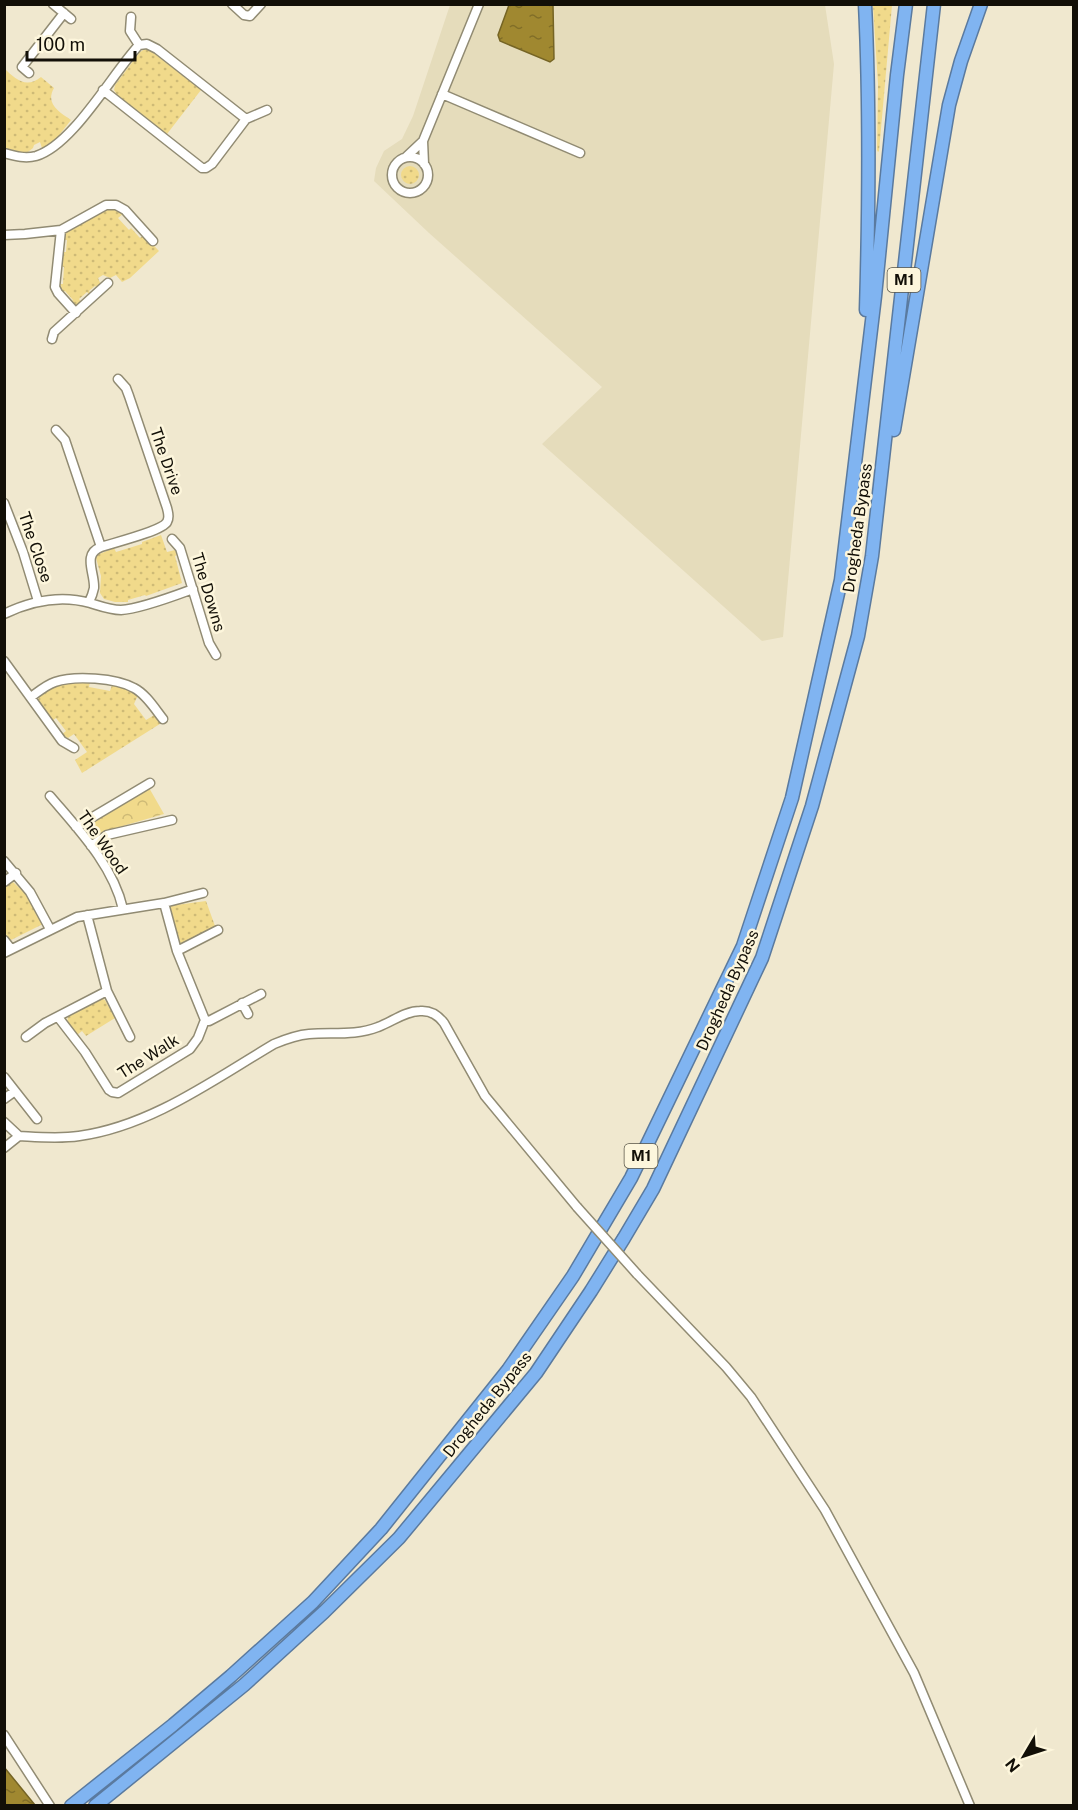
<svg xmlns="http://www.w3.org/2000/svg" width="1078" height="1810" font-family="'Public Sans',sans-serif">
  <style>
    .built { fill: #e5dcbb }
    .grass { fill: url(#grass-dots) }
    .park { fill: url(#park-crowns) }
    .water { fill: url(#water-ripples); stroke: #756424; stroke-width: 1.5 }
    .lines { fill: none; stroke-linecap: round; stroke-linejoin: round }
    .minor-casing { stroke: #918b73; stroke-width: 11 }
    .highway-casing { stroke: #5a7a9f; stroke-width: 15 }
    .minor { stroke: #fff; stroke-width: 8 }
    .highway { stroke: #80b4f1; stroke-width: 12 }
    .minor-bridge-casing { stroke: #918b73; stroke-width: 11; stroke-linecap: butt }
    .minor-bridge { stroke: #fff; stroke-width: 8 }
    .labels { text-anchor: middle; stroke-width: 5; stroke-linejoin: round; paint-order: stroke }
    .shield { fill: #fdf6dc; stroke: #585447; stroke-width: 1.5 }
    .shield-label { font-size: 15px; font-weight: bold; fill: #120f07 }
    .street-label { font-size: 16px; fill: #120f07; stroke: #fdf6dc }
  </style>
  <defs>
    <pattern id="grass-dots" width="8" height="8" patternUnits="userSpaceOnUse" patternTransform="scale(1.5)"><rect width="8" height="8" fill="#f1da8b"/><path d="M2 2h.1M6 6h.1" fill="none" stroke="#ceba76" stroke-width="1.8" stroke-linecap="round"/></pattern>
    <pattern id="park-crowns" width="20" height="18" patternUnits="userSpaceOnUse" patternTransform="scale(1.5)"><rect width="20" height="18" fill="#f1da8b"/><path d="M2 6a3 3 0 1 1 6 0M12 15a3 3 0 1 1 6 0" fill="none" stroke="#ceba76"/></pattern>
    <pattern id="water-ripples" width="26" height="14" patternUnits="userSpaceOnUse" patternTransform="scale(1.5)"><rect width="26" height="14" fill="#a08830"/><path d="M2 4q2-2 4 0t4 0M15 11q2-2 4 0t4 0" fill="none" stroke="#816e27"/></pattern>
  </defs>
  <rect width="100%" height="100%" fill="#f0e8cf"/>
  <path class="built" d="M 450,5 L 825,5 L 834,64 L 783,637 L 762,641 L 542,444 L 602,387 L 429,233 L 374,181 L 376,168 L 384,151 L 402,139 L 413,116 Z"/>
  <path class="grass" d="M 873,5 L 892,5 L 879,151 L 878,152 L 877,150 L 878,84 Z
    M 145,49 L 151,51 L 201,90 L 167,134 L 117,95 L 114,90 L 115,85 L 140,52 Z
    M 4,68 C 15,79 26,89 41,77 L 54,88 C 45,104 59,112 71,120 L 60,134 L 61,136 L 45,148 L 42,148 L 40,142 L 34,145 L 33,148 L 28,152 L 18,152 L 5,148 Z
    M401 175a9 9 0 1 1 18 0a9 9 0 1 1-18 0Z
    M 111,208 L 119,209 L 124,213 L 118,218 L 129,230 L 131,228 L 140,238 L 144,235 L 159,251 L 130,278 L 122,282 L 116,275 L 110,278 L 103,275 L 98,278 L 101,285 L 99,290 L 95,286 L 89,291 L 92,295 L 91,296 L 87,292 L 79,299 L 83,304 L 75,305 L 71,302 L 73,300 L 65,291 L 62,293 L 60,284 L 63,284 L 64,267 L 61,266 L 63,252 L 66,252 L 67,240 L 64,240 L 66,232 L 104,210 Z
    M 161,535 L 167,552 L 175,550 L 179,554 L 175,556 L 182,583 L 146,596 L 145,595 L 128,600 L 128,602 L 115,602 L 104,599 L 100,593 L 101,576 L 96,558 L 97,555 L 114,548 L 116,552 L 142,544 L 142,542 Z
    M 73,682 L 90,682 L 89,687 L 110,691 L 112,685 L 129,689 L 138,695 L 134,704 L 146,720 L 156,714 L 163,722 L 82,773 L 75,760 L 87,752 L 74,734 L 68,738 L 61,735 L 66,731 L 56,718 L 52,721 L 38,700 L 40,694 L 59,685 Z
    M 13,882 L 27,895 L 43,924 L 11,940 L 5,933 L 4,887 Z
    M 206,901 L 215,926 L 181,945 L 169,906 Z
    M 101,998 L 105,1000 L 115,1018 L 86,1036 L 82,1031 L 77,1035 L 67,1023 L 68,1016 Z"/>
  <path class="park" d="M 148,786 L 164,814 L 109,830 L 92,838 L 87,835 L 83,827 Z"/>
  <path class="water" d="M 509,5 L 553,5 L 554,59 L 550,62 L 500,41 L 498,35 Z
    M 4,1767 L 35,1805 L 5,1805 Z"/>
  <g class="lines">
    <defs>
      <path id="minor" d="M 53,4 L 71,19
        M 232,4 L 244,15 L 250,16 L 261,4
        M 131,17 L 130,31 L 139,45
        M 29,73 L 22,67 L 64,13
        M 103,90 L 202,168 L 206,168 L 212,164 L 246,119 L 267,110
        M 442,94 L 580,153
        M 423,141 L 479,4
        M 4,153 C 15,156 25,159 36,156 C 73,145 112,74 139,45 L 147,44 L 157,49 L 246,119
        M392 175a18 18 0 1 1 36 0a18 18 0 1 1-36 0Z
        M 406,157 L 423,141 L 424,164
        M 61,230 L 55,287 L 58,293 L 76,313
        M 4,235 L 25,234 L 61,230 L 106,205 L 116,205 L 125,210 L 153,241
        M 52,339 L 54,332 L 108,283
        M 56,430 L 65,440 L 101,547
        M 4,503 L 23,552 L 38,601
        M 172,539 L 180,548 L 209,643 L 216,655
        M 89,602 C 91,598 93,593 94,588 C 95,573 82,554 101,547 C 113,543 162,531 167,522 C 170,517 168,513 167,508 L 129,396 L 126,388 L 118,379
        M 4,614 C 31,601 61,595 90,603 C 100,606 110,610 121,610 C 140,609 174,596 193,589
        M 4,661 L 62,741 L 74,748
        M 31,697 C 38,692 46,685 55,682 C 75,675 116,678 134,688 C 146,694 155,709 163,719
        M 50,796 C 78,829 113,865 123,909
        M 76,827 L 150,783
        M 91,846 L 107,835 L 172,820
        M 4,861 L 30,892 L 50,929
        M 4,882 L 16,873
        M 164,903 L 177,951 L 205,1020
        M 87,915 L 107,991 L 130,1037
        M 4,940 L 11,949
        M 177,951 L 218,930
        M 4,953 L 77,917 L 164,903 L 203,893
        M 242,1003 L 248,1014
        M 58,1017 L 85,1052 L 109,1090 L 112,1092 L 118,1093 L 190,1049 L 198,1038 L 205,1020 L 209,1021 L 261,994
        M 26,1037 L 45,1023 L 107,991
        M 4,1077 L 37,1119
        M 4,1099 L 15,1091
        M 4,1122 L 19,1136 C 38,1137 59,1139 79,1136 C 151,1126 213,1080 274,1044 C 286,1039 297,1035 309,1034 C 332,1032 355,1036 378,1027 C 392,1022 405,1011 420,1011 C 431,1010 438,1015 444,1023 L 485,1096 L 577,1207
        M 4,1148 L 19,1136
        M 637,1274 L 726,1367 L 751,1397 L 825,1510 L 914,1673 L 970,1806
        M 4,1735 L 50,1806"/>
      <path id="highway" d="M 865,4 C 870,106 869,208 866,310
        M 894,430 L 949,105 L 961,61 L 981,4
        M 71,1806 L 173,1725 L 231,1676 L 313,1602 L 381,1529 L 508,1370 L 573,1276 L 631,1178 L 743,946 L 792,798 L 841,580 L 875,296 L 897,75 L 906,4
        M 95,1806 L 244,1685 L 324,1612 L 399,1538 L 536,1373 L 591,1291 L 624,1238 L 653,1189 L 762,958 L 812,806 L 858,636 L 872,556 L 934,4"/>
    </defs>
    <use href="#minor" class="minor-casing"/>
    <use href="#highway" class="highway-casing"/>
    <use href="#minor" class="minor"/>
    <use href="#highway" class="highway"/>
    <defs>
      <path id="minor-bridge" d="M 577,1207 L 637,1274"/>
    </defs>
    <use href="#minor-bridge" class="minor-bridge-casing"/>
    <use href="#minor-bridge" class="minor-bridge"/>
  </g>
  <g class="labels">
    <g class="shield">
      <rect x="887.5" y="268" width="33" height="24" rx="4.5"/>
      <rect x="624.5" y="1144" width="33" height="24" rx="4.5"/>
    </g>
    <g class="shield-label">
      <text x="904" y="285">M1</text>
      <text x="641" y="1161">M1</text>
    </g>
    <g class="street-label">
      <text transform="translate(167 461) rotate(71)" y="6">The Drive</text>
      <text transform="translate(857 528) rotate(-82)" y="6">Drogheda Bypass</text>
      <text transform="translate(36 547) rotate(71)" y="6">The Close</text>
      <text transform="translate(209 592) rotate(73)" y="6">The Downs</text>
      <text transform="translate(103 842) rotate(55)" y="6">The Wood</text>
      <text transform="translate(727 990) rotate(-66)" y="6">Drogheda Bypass</text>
      <text transform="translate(148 1056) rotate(-32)" y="6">The Walk</text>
      <text transform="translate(487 1404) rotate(-51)" y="6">Drogheda Bypass</text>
    </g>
  </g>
  <rect width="1078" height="1810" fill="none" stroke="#120f07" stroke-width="12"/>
  <g transform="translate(1024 1756) rotate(231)" stroke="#fdf6dc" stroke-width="4.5" paint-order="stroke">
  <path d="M0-4.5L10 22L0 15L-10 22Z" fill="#120f07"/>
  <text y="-9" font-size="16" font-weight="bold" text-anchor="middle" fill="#120f07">N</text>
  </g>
  <path d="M27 51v9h108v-9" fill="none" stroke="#120f07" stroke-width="3"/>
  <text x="36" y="51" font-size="18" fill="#120f07" stroke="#fdf6dc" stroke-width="4.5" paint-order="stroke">100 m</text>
</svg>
